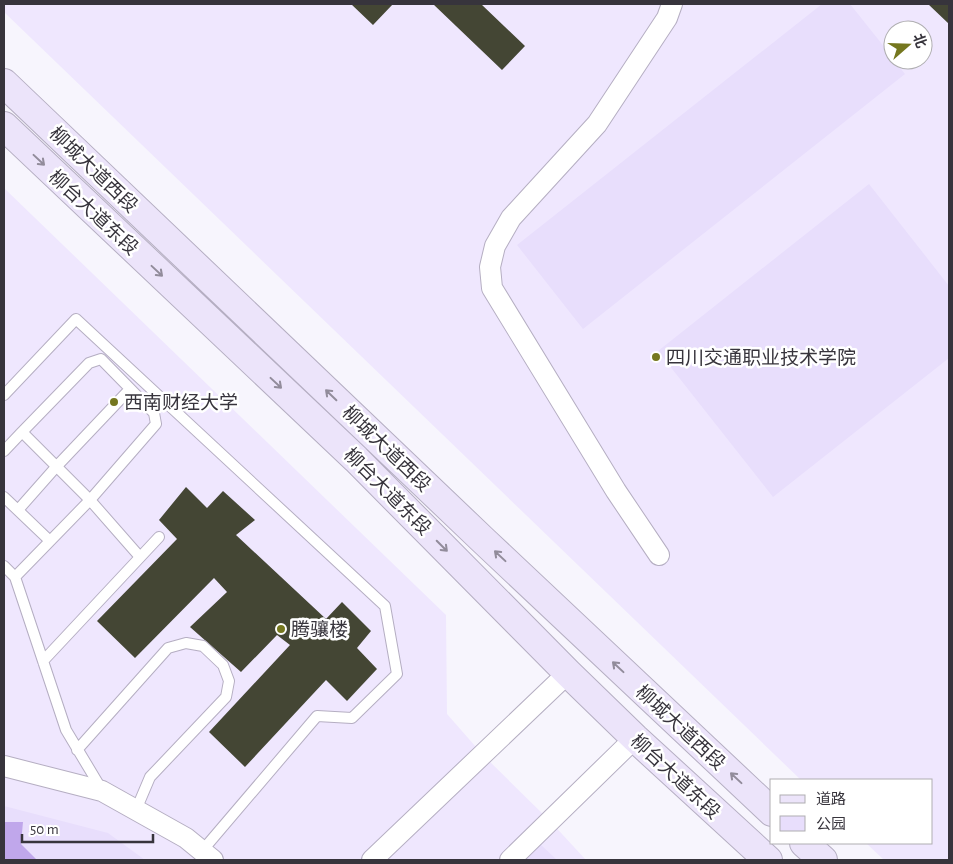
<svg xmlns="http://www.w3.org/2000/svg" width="953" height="864" font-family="'Alegreya Sans','Noto Sans SC',sans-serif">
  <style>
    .built { fill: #efe7fe; fill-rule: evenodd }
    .green { fill: #e8defc }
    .water { fill: #c0a7eb }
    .building { fill: #444634 }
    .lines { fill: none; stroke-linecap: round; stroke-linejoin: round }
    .service-casing { stroke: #b5aec2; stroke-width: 12 }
    .minor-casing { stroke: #b5aec2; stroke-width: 22 }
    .secondary-casing { stroke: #b5aec2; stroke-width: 30 }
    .service { stroke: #fff; stroke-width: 10 }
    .minor { stroke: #fff; stroke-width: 20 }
    .secondary { stroke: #ece4fa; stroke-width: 28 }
    .oneway { stroke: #928c9b }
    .poi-dot { fill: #75771f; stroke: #fff; stroke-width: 2 }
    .labels { text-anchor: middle; stroke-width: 5; stroke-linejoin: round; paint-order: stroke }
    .street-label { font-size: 19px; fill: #37343c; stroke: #fff }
    .poi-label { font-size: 19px; fill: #37343c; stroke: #fff; text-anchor: start }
  </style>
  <rect width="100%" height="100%" fill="#f7f5fd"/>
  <path class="built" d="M 4,4 L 949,4 L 949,860 L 884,860 L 866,843 L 932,843 L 932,780 L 801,780 L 4,12 ZM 893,30 L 923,30 L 923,60 L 893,60 Z
    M 4,188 L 446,615 L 447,714 L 483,755 L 550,821 L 586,860 L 4,860 Z"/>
  <path class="green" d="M 822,4 L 850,4 L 893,58 L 893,60 L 894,60 L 905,74 L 583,329 L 517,245 Z
    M 869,184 L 949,286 L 949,358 L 773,497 L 658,351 Z
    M 4,806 L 108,833 L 145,860 L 4,860 Z
    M 539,843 L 557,860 L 522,860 Z"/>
  <path class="water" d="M 4,822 L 23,822 L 21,844 L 37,860 L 4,860 Z"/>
  <path class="building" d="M 351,4 L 393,4 L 373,25 Z
    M 433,4 L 481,4 L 525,46 L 502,70 Z
    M 928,4 L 949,4 L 949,24 Z
    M 186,487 L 207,508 L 223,491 L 255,520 L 236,535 L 326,619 L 342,602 L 371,631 L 357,648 L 377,669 L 347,701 L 326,680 L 245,767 L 209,732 L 290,645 L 277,635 L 241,672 L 190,627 L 227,592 L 214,578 L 135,658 L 97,621 L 177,539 L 159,520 Z"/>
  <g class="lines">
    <defs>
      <path id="service" d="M 101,359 L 154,413 L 156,424 L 90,500 L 22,432 L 89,363 Z
        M 4,395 L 76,319 L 385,606 L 397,674 L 352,718 L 317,716 L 202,851
        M 4,451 L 22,432
        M 4,497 L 50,541
        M 18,510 L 56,467 L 130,389
        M 4,566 L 15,577 L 66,730 L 102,790
        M 15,577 L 90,500 L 140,557
        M 43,661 L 159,537
        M 77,750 L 168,648 L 186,643 L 203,646 L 223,665 L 229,681 L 226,697 L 150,777 L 136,810"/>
      <path id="minor" d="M 659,555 L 616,491 L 492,288 L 490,267 L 495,246 L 511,218 L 597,124 L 667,18 L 672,4
        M 4,766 L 102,791 L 186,838 L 213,860
        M 372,860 L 568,673
        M 510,860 L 635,738"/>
      <path id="secondary" d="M 4,83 L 484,541 L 772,812
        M 4,126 L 356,459 L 568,673 L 635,738 L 768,860
        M 804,843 L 823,860"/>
    </defs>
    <use href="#service" class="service-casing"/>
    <use href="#minor" class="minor-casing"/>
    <use href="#secondary" class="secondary-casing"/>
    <use href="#service" class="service"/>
    <use href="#minor" class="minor"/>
    <use href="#secondary" class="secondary"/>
  </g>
  <defs><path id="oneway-shaft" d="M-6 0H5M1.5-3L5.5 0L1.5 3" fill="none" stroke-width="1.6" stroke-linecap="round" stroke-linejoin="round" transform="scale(1.25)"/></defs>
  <g class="oneway">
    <use href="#oneway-shaft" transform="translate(39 160) rotate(43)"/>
    <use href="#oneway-shaft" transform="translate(157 271) rotate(43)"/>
    <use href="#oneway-shaft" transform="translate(276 383) rotate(43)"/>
    <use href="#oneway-shaft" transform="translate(331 395) rotate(-136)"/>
    <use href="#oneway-shaft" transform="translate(442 546) rotate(45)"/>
    <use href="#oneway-shaft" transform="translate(500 556) rotate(-137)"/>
    <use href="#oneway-shaft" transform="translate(618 667) rotate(-137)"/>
    <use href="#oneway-shaft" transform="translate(736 778) rotate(-137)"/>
  </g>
  <g class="poi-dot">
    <circle cx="656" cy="357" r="5"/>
    <circle cx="114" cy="402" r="5"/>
    <circle cx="281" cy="629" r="5"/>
  </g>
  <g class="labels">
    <g class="street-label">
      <text transform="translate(94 169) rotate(44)" y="7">柳城大道西段</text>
      <text transform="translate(94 212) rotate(43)" y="7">柳台大道东段</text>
      <text transform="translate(387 448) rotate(44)" y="7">柳城大道西段</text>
      <text transform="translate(388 491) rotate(45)" y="7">柳台大道东段</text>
      <text transform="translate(681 727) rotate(43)" y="7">柳城大道西段</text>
      <text transform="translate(676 776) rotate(43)" y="7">柳台大道东段</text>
    </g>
    <g class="poi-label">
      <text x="666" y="364">四川交通职业技术学院</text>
      <text x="124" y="409">西南财经大学</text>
      <text x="291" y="636">腾骧楼</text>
    </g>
  </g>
  <rect width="953" height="864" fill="none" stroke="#37343c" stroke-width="10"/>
  <rect x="770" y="779" width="162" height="65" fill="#ffffff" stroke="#afaeb1"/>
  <rect x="780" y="795" width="25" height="8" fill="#ece4fa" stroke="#afaeb1"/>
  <text x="816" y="804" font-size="15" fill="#37343c">道路</text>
  <rect x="780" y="816" width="25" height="15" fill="#e8defc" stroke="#afaeb1"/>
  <text x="816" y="829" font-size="15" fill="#37343c">公园</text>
  <g transform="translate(908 45) rotate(70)"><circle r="24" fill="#ffffff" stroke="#afaeb1"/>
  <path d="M0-4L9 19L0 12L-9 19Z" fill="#75771f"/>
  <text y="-8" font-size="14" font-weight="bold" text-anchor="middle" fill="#37343c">北</text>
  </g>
  <path d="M22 834v8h131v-8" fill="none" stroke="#37343c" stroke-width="2.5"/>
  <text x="30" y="834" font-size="15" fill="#37343c" stroke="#ffffff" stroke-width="4" paint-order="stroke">50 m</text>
</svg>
